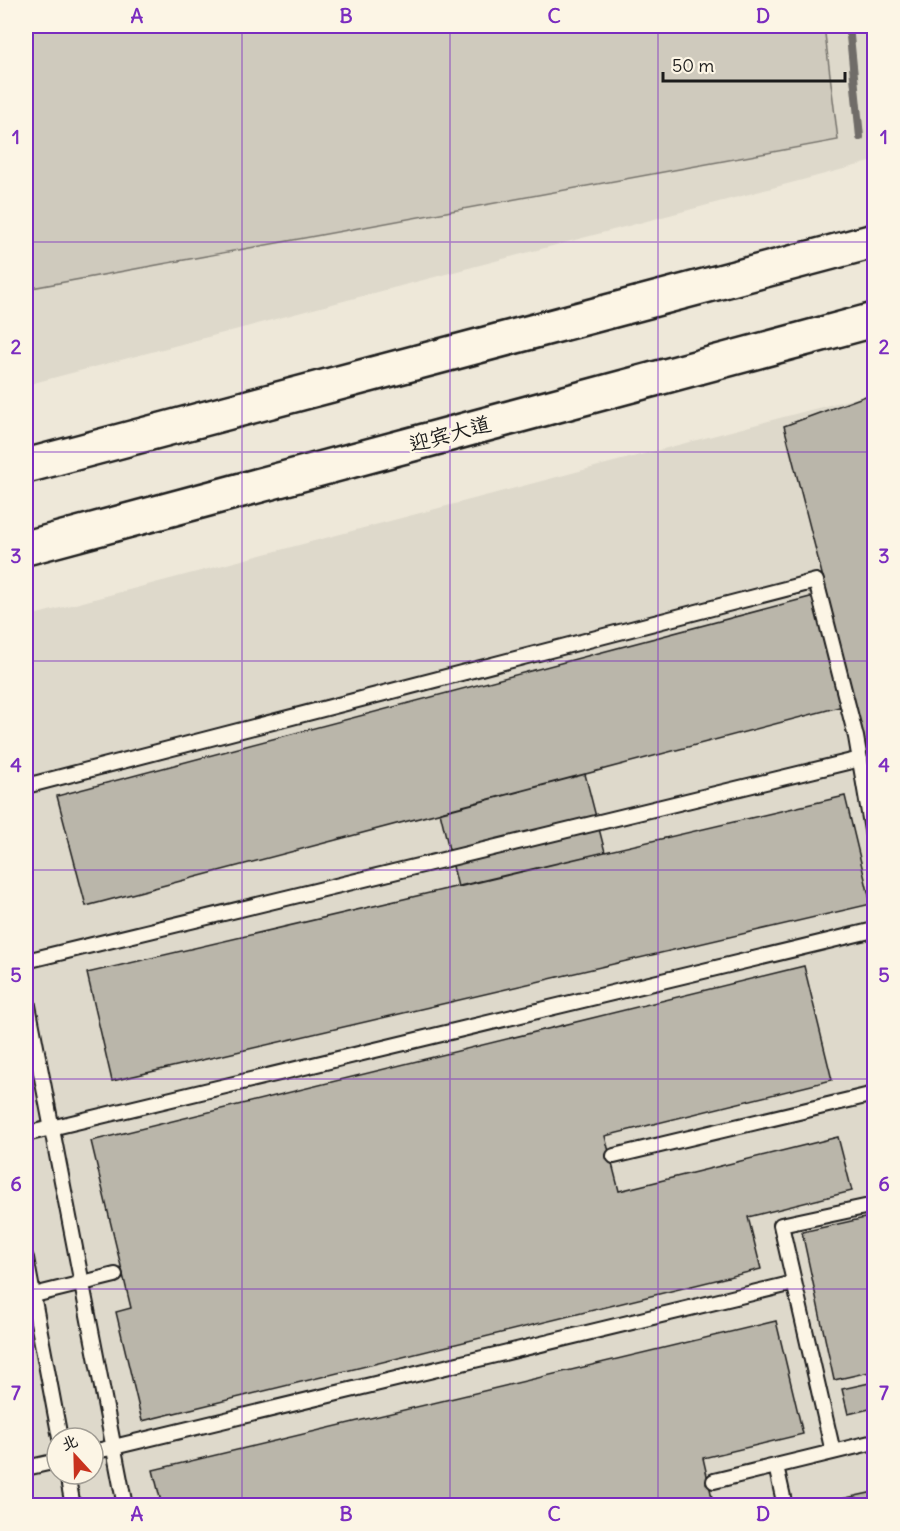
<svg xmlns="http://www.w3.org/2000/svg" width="900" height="1531" font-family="Delius,'LXGW WenKai TC',sans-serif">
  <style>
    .built { fill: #ded9cb; fill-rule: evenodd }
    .green { fill: #cfcabd; stroke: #76736c; stroke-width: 1.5 }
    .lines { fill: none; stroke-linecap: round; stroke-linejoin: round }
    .stream { stroke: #6f6c67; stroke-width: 8 }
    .building { fill: #bab6aa; stroke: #1c1c1c; stroke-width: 1.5 }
    .lane-casing { stroke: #1c1c1c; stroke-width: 18 }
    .highway-casing { stroke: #1c1c1c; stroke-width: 38 }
    .lane { stroke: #fcf5e5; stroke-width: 14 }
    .highway { stroke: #fcf5e5; stroke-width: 33 }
    .grid { fill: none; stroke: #7b2cbf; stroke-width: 1.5; stroke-opacity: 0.55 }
    .labels { text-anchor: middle; stroke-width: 5; stroke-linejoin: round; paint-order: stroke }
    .street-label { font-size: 21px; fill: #1c1c1c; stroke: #fcf5e5 }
    .neatline { fill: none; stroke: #7b2cbf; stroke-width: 2 }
    .grid-label { font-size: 20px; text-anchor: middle; font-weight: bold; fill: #7b2cbf }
  </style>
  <rect width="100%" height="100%" fill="#eee8d9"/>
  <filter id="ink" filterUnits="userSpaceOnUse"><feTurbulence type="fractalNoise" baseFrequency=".0167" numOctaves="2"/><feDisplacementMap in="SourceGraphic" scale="12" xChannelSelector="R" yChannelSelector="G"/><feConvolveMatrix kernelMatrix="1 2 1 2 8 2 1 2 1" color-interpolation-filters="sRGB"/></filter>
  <g filter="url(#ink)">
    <path class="built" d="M 26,26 L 874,26 L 874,161 L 26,385 Z
      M 871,394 L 874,417 L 874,1505 L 26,1506 L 26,617 ZM 57,1438 L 93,1438 L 93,1474 L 57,1474 Z"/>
    <path class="green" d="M 26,26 L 824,26 L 838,140 L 26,289 Z"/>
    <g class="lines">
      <path class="stream" d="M 849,26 L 860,137"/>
    </g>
    <path class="building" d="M 871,394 L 874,417 L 873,773 L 784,426 Z
      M 814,596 L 843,706 L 86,906 L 57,796 Z
      M 585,774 L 605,852 L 458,887 L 440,812 Z
      M 845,796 L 871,904 L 112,1081 L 87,973 Z
      M 804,966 L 832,1080 L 605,1136 L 619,1191 L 838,1137 L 852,1191 L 748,1217 L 761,1269 L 142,1421 L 116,1312 L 131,1308 L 91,1141 Z
      M 874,1216 L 874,1371 L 834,1380 L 802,1232 Z
      M 776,1321 L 803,1434 L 703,1458 L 714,1506 L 162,1506 L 153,1470 Z
      M 874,1382 L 874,1408 L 848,1414 L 842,1389 Z
      M 874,1492 L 874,1506 L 813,1506 L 813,1505 Z"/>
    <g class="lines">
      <defs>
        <path id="lane" d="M 26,786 L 816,581 L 856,737 L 874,842
          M 26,961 L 860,759
          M 26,995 L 125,1506
          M 26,1134 L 874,930
          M 614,1156 L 874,1094
          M 26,1258 L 60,1438
          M 26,1297 L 115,1275
          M 93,1452 L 794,1283
          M 833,1452 L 781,1225 L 874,1205
          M 776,1466 L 785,1506
          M 26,1468 L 57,1461
          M 67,1474 L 73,1506
          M 714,1481 L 874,1442"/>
        <path id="highway" d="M 26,466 L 874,241
          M 26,548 L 874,320"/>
      </defs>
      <use href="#lane" class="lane-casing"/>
      <use href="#highway" class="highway-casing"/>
      <use href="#lane" class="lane"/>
      <use href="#highway" class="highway"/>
    </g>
  </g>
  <path class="grid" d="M 242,26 L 242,1506M 450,26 L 450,1506M 658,26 L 658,1506M 26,242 L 874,242M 26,452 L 874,452M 26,661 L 874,661M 26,870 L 874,870M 26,1079 L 874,1079M 26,1289 L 874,1289"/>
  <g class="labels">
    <g class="street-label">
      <text transform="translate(450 434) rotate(-15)" y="7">迎宾大道</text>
    </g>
  </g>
  <rect width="900" height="1531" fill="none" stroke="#fcf5e5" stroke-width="66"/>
  <g transform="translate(75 1456) rotate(338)"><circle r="28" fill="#fcf5e5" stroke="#a29e95" stroke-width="1.5"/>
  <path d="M0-4.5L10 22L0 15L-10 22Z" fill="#c8321e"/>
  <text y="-9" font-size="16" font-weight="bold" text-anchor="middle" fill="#1c1c1c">北</text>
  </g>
  <path d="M663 72v9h182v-9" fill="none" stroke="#1c1c1c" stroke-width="3"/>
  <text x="672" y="72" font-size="18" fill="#1c1c1c" stroke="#fcf5e5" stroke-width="4.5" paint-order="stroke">50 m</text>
  <rect x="33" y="33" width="834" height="1465" class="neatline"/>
  <g class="grid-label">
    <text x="137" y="23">A</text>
    <text x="346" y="23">B</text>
    <text x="554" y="23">C</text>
    <text x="763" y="23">D</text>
    <text x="16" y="144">1</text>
    <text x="884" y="144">1</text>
    <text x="16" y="354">2</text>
    <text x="884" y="354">2</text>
    <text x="16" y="563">3</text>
    <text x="884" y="563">3</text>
    <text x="16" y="772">4</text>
    <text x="884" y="772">4</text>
    <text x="16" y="982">5</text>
    <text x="884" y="982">5</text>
    <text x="16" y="1191">6</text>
    <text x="884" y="1191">6</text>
    <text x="16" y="1400">7</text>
    <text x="884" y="1400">7</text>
    <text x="137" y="1521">A</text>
    <text x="346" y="1521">B</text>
    <text x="554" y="1521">C</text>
    <text x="763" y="1521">D</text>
  </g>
</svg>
